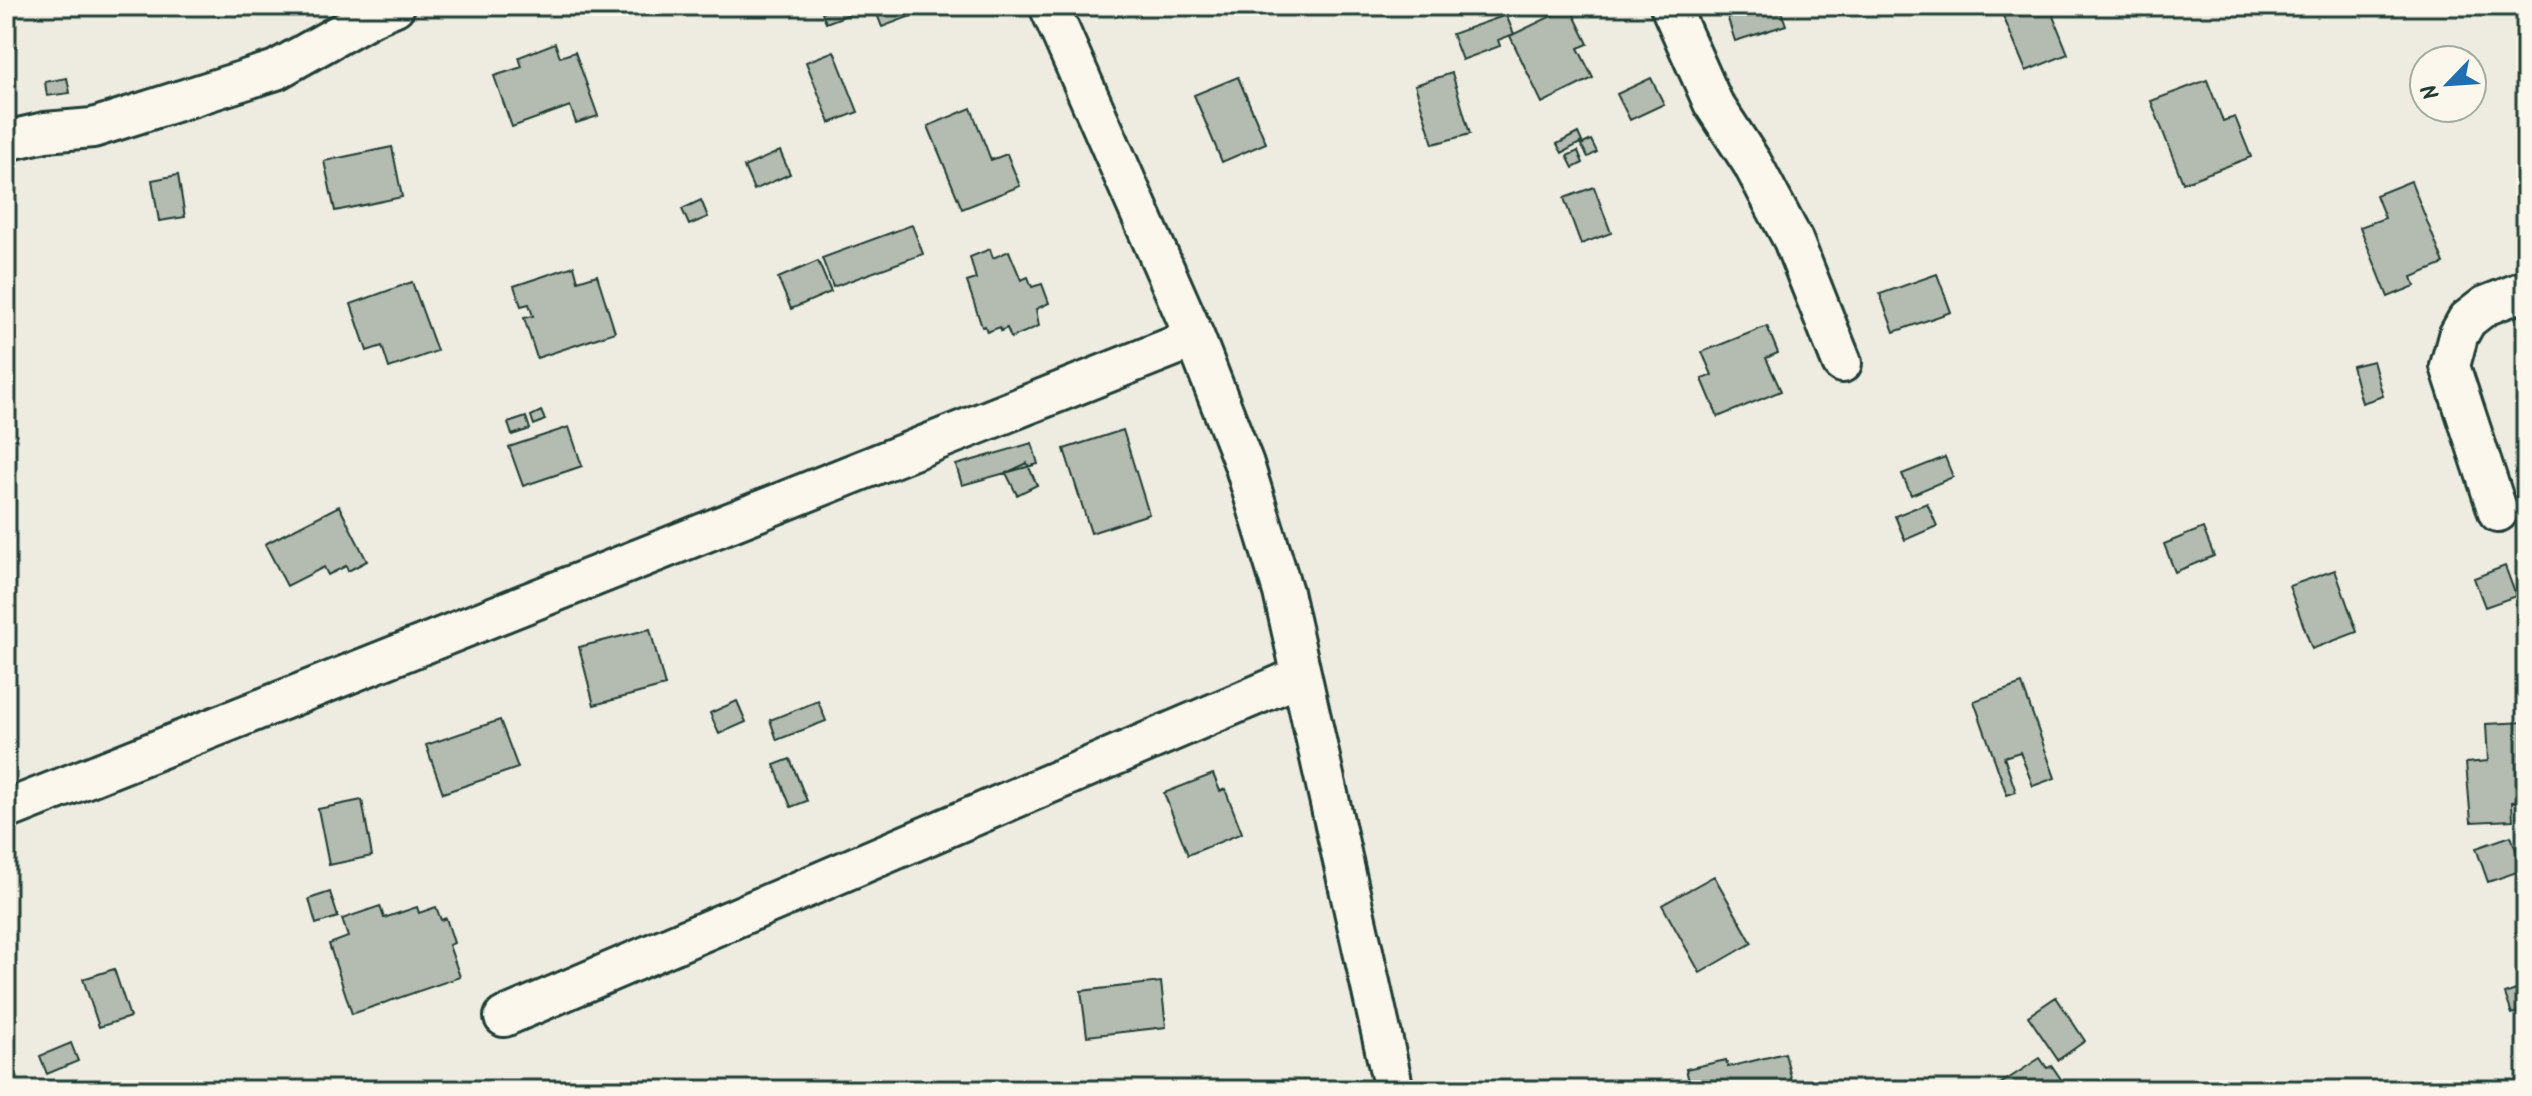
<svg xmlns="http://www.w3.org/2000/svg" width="2532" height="1096" font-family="Kalam,sans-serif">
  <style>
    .building { fill: #b4bbb0; stroke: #1f3d34; stroke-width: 2 }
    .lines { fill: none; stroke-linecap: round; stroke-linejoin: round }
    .minor-casing { stroke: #1f3d34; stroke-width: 44 }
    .minor { stroke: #fbf7ec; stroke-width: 38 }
  </style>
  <rect width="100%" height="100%" fill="#eeece1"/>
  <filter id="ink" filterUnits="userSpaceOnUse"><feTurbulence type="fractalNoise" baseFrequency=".0125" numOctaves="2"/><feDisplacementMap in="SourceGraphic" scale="16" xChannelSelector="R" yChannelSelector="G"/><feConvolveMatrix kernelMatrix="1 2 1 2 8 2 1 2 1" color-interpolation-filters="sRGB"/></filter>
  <g filter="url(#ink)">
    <path class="building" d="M 820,6 L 871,6 L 826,23 Z
      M 874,6 L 922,6 L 924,11 L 882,27 Z
      M 1724,6 L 1779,6 L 1786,25 L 1735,41 Z
      M 1999,6 L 2049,6 L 2068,54 L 2026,71 Z
      M 1570,7 L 1588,44 L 1578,48 L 1593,78 L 1542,103 L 1510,36 Z
      M 1506,15 L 1514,34 L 1498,40 L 1500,46 L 1462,60 L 1452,34 Z
      M 555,43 L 560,57 L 575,52 L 598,116 L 576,123 L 570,106 L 512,127 L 494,76 L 522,67 L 519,57 Z
      M 834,51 L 858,112 L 830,123 L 806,62 Z
      M 1452,73 L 1470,134 L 1433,144 L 1415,85 Z
      M 1238,77 L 1266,143 L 1222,162 L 1194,95 Z
      M 67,78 L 70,93 L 47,96 L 45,82 Z
      M 1651,78 L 1664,104 L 1630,120 L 1617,94 Z
      M 2207,80 L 2223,121 L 2235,117 L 2251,157 L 2183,183 L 2151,101 Z
      M 971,108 L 991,160 L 1007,154 L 1020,186 L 962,209 L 928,126 Z
      M 1578,133 L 1582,142 L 1562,153 L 1557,144 Z
      M 1591,140 L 1597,152 L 1588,157 L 1581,145 Z
      M 392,147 L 402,197 L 335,211 L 324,161 Z
      M 780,151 L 790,174 L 754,190 L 744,167 Z
      M 1578,151 L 1583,163 L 1573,168 L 1567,156 Z
      M 178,175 L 185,217 L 159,221 L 152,180 Z
      M 2411,181 L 2444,264 L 2412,277 L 2415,286 L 2388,297 L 2360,227 L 2385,218 L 2376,195 Z
      M 1594,187 L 1611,233 L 1581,244 L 1564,198 Z
      M 701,200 L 708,217 L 689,225 L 682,209 Z
      M 912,225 L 923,254 L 833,287 L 822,258 Z
      M 990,249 L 993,258 L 1009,251 L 1021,280 L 1028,277 L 1032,287 L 1042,284 L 1049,303 L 1036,309 L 1039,326 L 1011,338 L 1007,328 L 1001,331 L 1000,327 L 987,332 L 985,326 L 982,327 L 967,282 L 976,279 L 970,257 Z
      M 818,261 L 831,292 L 791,309 L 778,278 Z
      M 574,266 L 578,281 L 597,275 L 615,332 L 537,358 L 524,318 L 533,316 L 529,304 L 521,306 L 514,286 Z
      M 1937,274 L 1951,312 L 1894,332 L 1880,294 Z
      M 412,282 L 437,351 L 389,368 L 382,346 L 367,351 L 351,304 Z
      M 1767,326 L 1778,353 L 1766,358 L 1781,391 L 1718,417 L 1702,379 L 1712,375 L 1702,352 Z
      M 2373,361 L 2383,396 L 2362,403 L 2352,366 Z
      M 541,411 L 545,420 L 534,425 L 531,416 Z
      M 526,417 L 530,429 L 512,435 L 508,423 Z
      M 569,427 L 582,466 L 523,486 L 509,447 Z
      M 1123,430 L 1149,514 L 1091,533 L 1064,449 Z
      M 1032,443 L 1038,464 L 962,485 L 956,465 Z
      M 1945,457 L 1953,477 L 1911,495 L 1902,474 Z
      M 1027,463 L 1037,485 L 1017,495 L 1006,473 Z
      M 1927,503 L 1937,526 L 1905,540 L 1895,516 Z
      M 339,506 L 367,561 L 348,571 L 346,566 L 328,575 L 324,567 L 287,586 L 265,544 Z
      M 2203,528 L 2214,556 L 2175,572 L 2164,544 Z
      M 2505,566 L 2516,596 L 2485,607 L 2474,578 Z
      M 2335,570 L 2357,632 L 2312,649 L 2289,586 Z
      M 650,629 L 665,686 L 594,705 L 579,647 Z
      M 2022,684 L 2055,778 L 2033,786 L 2020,752 L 2004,757 L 2016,792 L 2007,795 L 1974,701 Z
      M 737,701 L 746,722 L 719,734 L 710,713 Z
      M 818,701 L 826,721 L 777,740 L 770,720 Z
      M 500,720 L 518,768 L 443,793 L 426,745 Z
      M 2526,722 L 2526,801 L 2512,802 L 2513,820 L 2471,822 L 2466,763 L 2488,761 L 2486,724 Z
      M 790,759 L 807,801 L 791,807 L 774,765 Z
      M 1213,774 L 1220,791 L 1225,789 L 1242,833 L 1188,855 L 1164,793 Z
      M 362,800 L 372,856 L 329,865 L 318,809 Z
      M 2511,836 L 2523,870 L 2488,882 L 2476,848 Z
      M 1714,876 L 1752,943 L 1700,973 L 1662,905 Z
      M 330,892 L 338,917 L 316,924 L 309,899 Z
      M 380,906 L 384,918 L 417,907 L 419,913 L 436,907 L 441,920 L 446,918 L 454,943 L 449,945 L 460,977 L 352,1014 L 329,944 L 348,937 L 342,919 Z
      M 114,969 L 130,1017 L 99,1027 L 83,979 Z
      M 1161,982 L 1166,1027 L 1087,1036 L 1081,991 Z
      M 2526,986 L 2526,1009 L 2512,1014 L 2505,994 Z
      M 2056,997 L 2085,1041 L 2058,1060 L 2028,1016 Z
      M 71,1043 L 78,1061 L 47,1074 L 40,1056 Z
      M 1785,1053 L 1794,1090 L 1691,1090 L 1686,1069 L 1726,1060 L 1728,1067 Z
      M 2040,1058 L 2047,1068 L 2052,1066 L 2065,1085 L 2062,1086 L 2064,1090 L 1991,1090 Z"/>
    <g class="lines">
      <defs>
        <path id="minor" d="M 1049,6 L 1195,338 L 1244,464 L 1283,592 L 1394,1090
          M 1670,6 L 1713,103 L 1752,163 L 1793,240 L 1842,363
          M 6,141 L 45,132 L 93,128 L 276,70 L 372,16 L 395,6
          M 2498,512 L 2450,366 L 2458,336 L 2467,320 L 2485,306 L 2526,290
          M 6,810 L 1195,338
          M 504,1017 L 1301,676"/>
      </defs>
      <use href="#minor" class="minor-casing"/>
      <use href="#minor" class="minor"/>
    </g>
  </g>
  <rect width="2532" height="1096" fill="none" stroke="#fbf7ec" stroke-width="32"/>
  <rect x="16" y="16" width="2500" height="1064" fill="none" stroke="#1f3d34" stroke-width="3" filter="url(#ink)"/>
  <g transform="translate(2448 84) rotate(245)"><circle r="38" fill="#fbf7ec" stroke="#a3ada2" stroke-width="2"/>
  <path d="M0-6L14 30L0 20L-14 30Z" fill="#1f6fb2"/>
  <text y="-12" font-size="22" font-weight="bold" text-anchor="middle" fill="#1f3d34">N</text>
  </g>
</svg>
